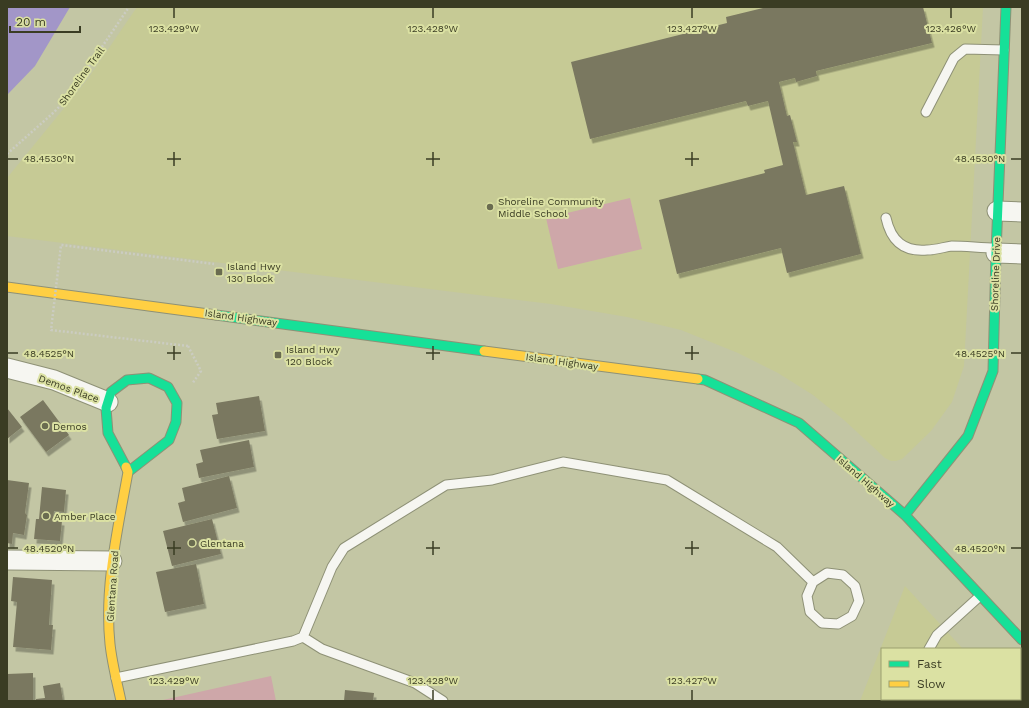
<svg xmlns="http://www.w3.org/2000/svg" width="1029" height="708" font-family="'Work Sans',sans-serif">
  <style>
    .built { fill: #c6ca95 }
    .green { fill: #cea7a9 }
    .water { fill: #a296c8 }
    .building { fill: #7a7860; filter: url(#shadow) }
    .lines { fill: none; stroke-linecap: round; stroke-linejoin: round }
    .lane-casing { stroke: #8e9176; stroke-width: 11 }
    .street-casing { stroke: #8e9176; stroke-width: 21 }
    .fast-casing { stroke: #8e9176; stroke-width: 11 }
    .slow-casing { stroke: #8e9176; stroke-width: 11 }
    .path { stroke: #cbccc1; stroke-width: 2.5; stroke-dasharray: 2 2; stroke-linecap: butt }
    .lane { stroke: #f6f6f1; stroke-width: 9 }
    .street { stroke: #f6f6f1; stroke-width: 19 }
    .fast { stroke: #16e098; stroke-width: 9 }
    .slow { stroke: #ffcf43; stroke-width: 9 }
    .path-bridge { stroke: #cbccc1; stroke-width: 2.5; stroke-dasharray: 2 2; stroke-linecap: butt }
    .ticks { fill: none; stroke: #3a3c23; stroke-width: 1.5 }
    .poi-dot { fill: #6a6c50; stroke: #dbe1a3; stroke-width: 1.5 }
    .labels { text-anchor: middle; stroke-width: 4; stroke-linejoin: round; paint-order: stroke }
    .street-label { font-size: 10px; fill: #3a3c23; stroke: #dbe1a3 }
    .poi-label { font-size: 10px; fill: #3a3c23; stroke: #dbe1a3; text-anchor: start }
    .ticks-label { font-size: 10px; text-anchor: middle; fill: #3a3c23; stroke: #dbe1a3; stroke-width: 4; stroke-linejoin: round; paint-order: stroke }
  </style>
  <defs>
    <filter id="shadow"><feDropShadow dx="2.5" dy="4.5" stdDeviation="0" flood-color="#0004"/></filter>
  </defs>
  <rect width="100%" height="100%" fill="#c3c6a4"/>
  <path class="built" d="M 137,7 L 983,7 L 964,366 L 952,402 L 931,431 L 902,459 L 896,461 L 891,461 L 885,458 L 844,420 L 813,395 L 778,373 L 738,353 L 681,330 L 627,317 L 551,304 L 7,236 L 7,178 L 87,80 Z
    M 905,586 L 963,649 L 882,649 L 882,699 L 1009,699 L 1011,701 L 860,701 Z"/>
  <path class="green" d="M 630,198 L 642,249 L 558,269 L 546,218 Z
    M 271,676 L 276,701 L 163,701 L 163,700 Z"/>
  <path class="water" d="M 7,7 L 70,7 L 35,66 L 7,95 Z"/>
  <path class="building" d="M 767,7 L 923,7 L 932,43 L 816,71 L 817,76 L 796,82 L 795,78 L 779,82 L 787,116 L 790,115 L 797,142 L 793,142 L 806,195 L 844,186 L 861,254 L 787,273 L 781,248 L 677,274 L 659,200 L 765,173 L 764,170 L 783,165 L 768,101 L 748,106 L 746,101 L 590,139 L 571,62 L 727,23 L 726,17 Z
    M 259,396 L 265,431 L 217,439 L 212,415 L 218,414 L 216,403 Z
    M 43,400 L 69,435 L 46,452 L 20,417 Z
    M 7,408 L 22,427 L 7,439 Z
    M 249,440 L 254,467 L 199,478 L 196,464 L 203,462 L 200,450 Z
    M 229,476 L 237,508 L 183,522 L 178,503 L 185,501 L 182,488 Z
    M 7,480 L 29,483 L 25,513 L 27,515 L 24,535 L 13,533 L 12,544 L 7,543 Z
    M 42,487 L 66,490 L 64,512 L 54,511 L 53,520 L 62,521 L 60,541 L 34,539 L 36,519 L 39,519 Z
    M 212,519 L 221,554 L 172,566 L 163,531 Z
    M 196,564 L 204,604 L 165,612 L 156,572 Z
    M 13,577 L 52,580 L 49,625 L 53,625 L 51,650 L 13,647 L 17,602 L 11,601 Z
    M 33,673 L 33,701 L 7,701 L 7,674 Z
    M 60,683 L 63,701 L 36,701 L 36,699 L 45,698 L 43,686 Z
    M 345,690 L 374,693 L 373,701 L 344,701 Z"/>
  <g class="lines">
    <defs>
      <path id="lane" d="M 926,112 L 954,58 L 965,49 L 1004,50
        M 886,218 C 891,241 904,252 927,250 C 936,250 944,247 952,246 C 967,246 981,248 996,248
        M 827,573 L 843,575 L 855,586 L 859,601 L 852,616 L 838,624 L 822,623 L 810,612 L 807,596 L 813,582 Z
        M 303,637 L 322,649 L 415,683 L 443,701
        M 929,649 L 937,635 L 980,596
        M 116,678 L 293,641 L 303,637 L 332,567 L 344,548 L 446,485 L 492,480 L 563,462 L 667,480 L 777,547 L 813,582
        M 908,701 L 909,699"/>
      <path id="street" d="M 997,211 L 1022,212
        M 996,253 L 1022,254
        M 7,368 L 54,380 L 108,402
        M 7,560 L 112,561"/>
      <path id="fast" d="M 216,315 L 484,351
        M 698,379 L 705,380 L 799,423 L 905,515 L 1022,640
        M 126,467 L 108,433 L 106,408 L 111,392 L 127,380 L 149,378 L 168,387 L 177,403 L 176,422 L 169,440 L 128,472
        M 905,515 L 968,436 L 993,371 L 996,253 L 1006,7"/>
      <path id="slow" d="M 7,287 L 216,315
        M 484,351 L 698,379
        M 121,701 C 117,682 112,663 110,644 C 104,587 118,528 128,472 L 126,467"/>
    </defs>
    <use href="#lane" class="lane-casing"/>
    <use href="#street" class="street-casing"/>
    <use href="#fast" class="fast-casing"/>
    <use href="#slow" class="slow-casing"/>
    <path class="path" d="M 7,154 L 52,114 L 66,100 L 129,7
      M 188,346 L 201,371 L 192,384"/>
    <use href="#lane" class="lane"/>
    <use href="#street" class="street"/>
    <use href="#fast" class="fast"/>
    <use href="#slow" class="slow"/>
    <path class="path-bridge" d="M 188,346 L 51,330 L 61,245 L 214,264"/>
  </g>
  <path class="ticks" d="M 174,8 L 174,18M 433,8 L 433,18M 692,8 L 692,18M 951,8 L 951,18M 174,152 L 174,166M 433,152 L 433,166M 692,152 L 692,166M 8,159 L 18,159M 167,159 L 181,159M 426,159 L 440,159M 685,159 L 699,159M 1011,159 L 1021,159M 174,346 L 174,360M 433,346 L 433,360M 692,346 L 692,360M 8,353 L 18,353M 167,353 L 181,353M 426,353 L 440,353M 685,353 L 699,353M 1011,353 L 1021,353M 174,541 L 174,555M 433,541 L 433,555M 692,541 L 692,555M 8,548 L 18,548M 167,548 L 181,548M 426,548 L 440,548M 685,548 L 699,548M 1011,548 L 1021,548M 174,690 L 174,700M 433,690 L 433,700M 692,690 L 692,700"/>
  <g class="poi-dot">
    <circle cx="490" cy="207" r="4"/>
    <rect x="215" y="268" width="8" height="8" rx="2"/>
    <rect x="274" y="351" width="8" height="8" rx="2"/>
    <circle cx="45" cy="426" r="4"/>
    <circle cx="46" cy="516" r="4"/>
    <circle cx="192" cy="543" r="4"/>
  </g>
  <g class="labels">
    <g class="street-label">
      <text transform="translate(81 76) rotate(-54)" y="4">Shoreline Trail</text>
      <text transform="translate(995 274) rotate(-88)" y="4">Shoreline Drive</text>
      <text transform="translate(241 317) rotate(8)" y="4">Island Highway</text>
      <text transform="translate(562 361) rotate(8)" y="4">Island Highway</text>
      <text transform="translate(69 388) rotate(20)" y="4">Demos Place</text>
      <text transform="translate(866 481) rotate(41)" y="4">Island Highway</text>
      <text transform="translate(112 586) rotate(-86)" y="4">Glentana Road</text>
    </g>
    <g class="poi-label">
      <text x="498" y="205">Shoreline Community<tspan x="498" dy="12">Middle School</tspan></text>
      <text x="227" y="270">Island Hwy<tspan x="227" dy="12">130 Block</tspan></text>
      <text x="286" y="353">Island Hwy<tspan x="286" dy="12">120 Block</tspan></text>
      <text x="53" y="430">Demos</text>
      <text x="54" y="520">Amber Place</text>
      <text x="200" y="547">Glentana</text>
    </g>
  </g>
  <g class="ticks-label">
    <text x="174" y="32">123.429°W</text>
    <text x="433" y="32">123.428°W</text>
    <text x="692" y="32">123.427°W</text>
    <text x="951" y="32">123.426°W</text>
    <text x="49" y="162">48.4530°N</text>
    <text x="980" y="162">48.4530°N</text>
    <text x="49" y="357">48.4525°N</text>
    <text x="980" y="357">48.4525°N</text>
    <text x="49" y="552">48.4520°N</text>
    <text x="980" y="552">48.4520°N</text>
    <text x="174" y="684">123.429°W</text>
    <text x="433" y="684">123.428°W</text>
    <text x="692" y="684">123.427°W</text>
  </g>
  <rect width="1029" height="708" fill="none" stroke="#3a3c23" stroke-width="16"/>
  <rect x="881" y="648" width="140" height="52" fill="#dbe1a3" stroke="#9b9f70"/>
  <rect x="889" y="661" width="20" height="6" fill="#16e098" stroke="#9b9f70"/>
  <text x="917" y="668" font-size="12" fill="#3a3c23">Fast</text>
  <rect x="889" y="681" width="20" height="6" fill="#ffcf43" stroke="#9b9f70"/>
  <text x="917" y="688" font-size="12" fill="#3a3c23">Slow</text>
  <path d="M10 26v6h70v-6" fill="none" stroke="#3a3c23" stroke-width="2"/>
  <text x="16" y="26" font-size="12" fill="#3a3c23" stroke="#dbe1a3" stroke-width="3" paint-order="stroke">20 m</text>
</svg>
